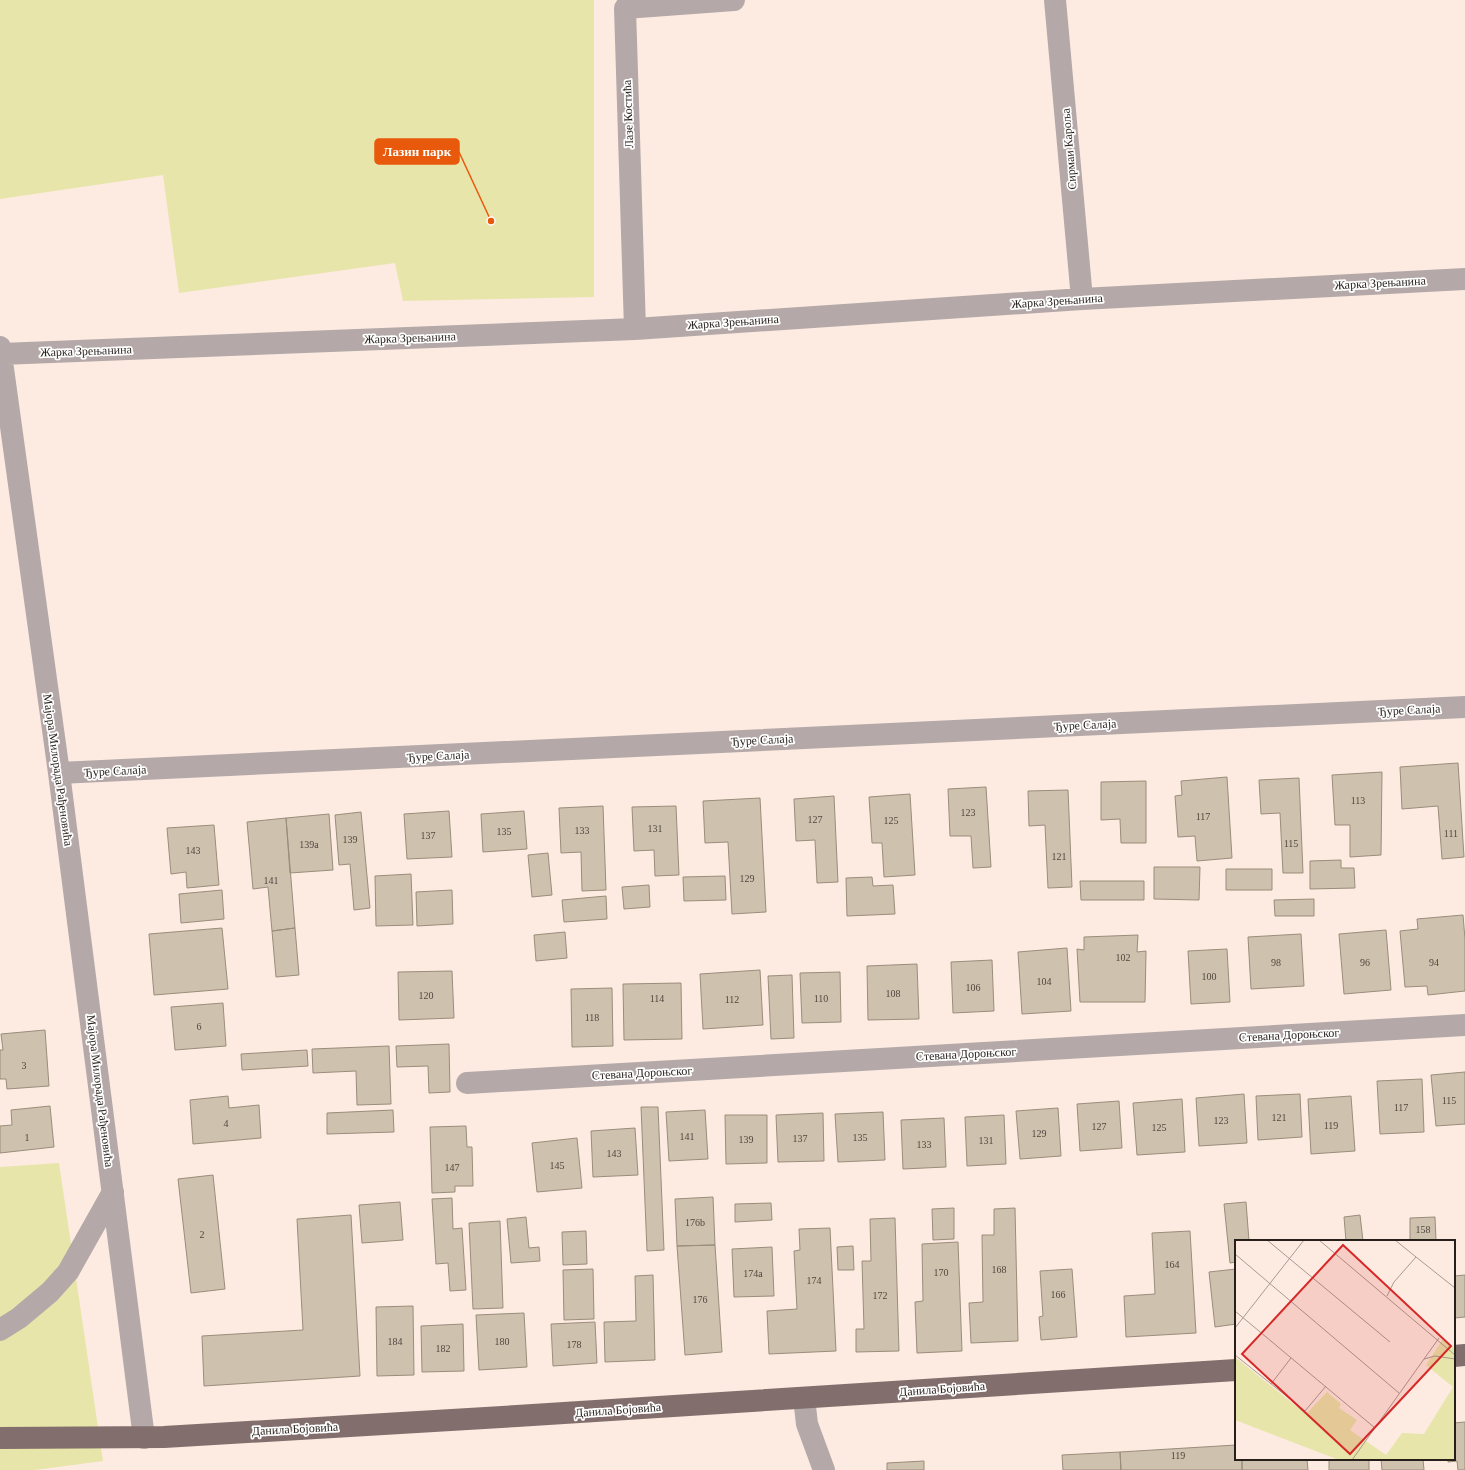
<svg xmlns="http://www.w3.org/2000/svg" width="1465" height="1470" font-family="Georgia,serif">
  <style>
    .green { fill: #e7e5aa }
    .building { fill: #cec1ae; stroke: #998d7b }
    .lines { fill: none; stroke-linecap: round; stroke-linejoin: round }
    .minor { stroke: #b4a9a8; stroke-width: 22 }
    .major { stroke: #826e6c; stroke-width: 22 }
    .labels { text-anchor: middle; stroke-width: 3.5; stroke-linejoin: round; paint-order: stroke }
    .number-label { font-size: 10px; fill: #51483f }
    .street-label { font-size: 12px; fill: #271f1a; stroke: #fff }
    .inset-road { fill: none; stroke: #a79991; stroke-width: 1 }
    .view { fill: #d62828; fill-opacity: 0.15; stroke: #d62828; stroke-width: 2 }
    .inset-edge { fill: none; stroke: #271f1a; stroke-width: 2 }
    .leader { fill: none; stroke: #e8590c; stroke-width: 1.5 }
    .callout-dot { fill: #e8590c; stroke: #fff; stroke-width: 1.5 }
    .callout { fill: #e8590c; stroke: #e8590c; stroke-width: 1.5 }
    .callout-label { font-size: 13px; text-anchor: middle; font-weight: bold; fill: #fff }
  </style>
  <rect width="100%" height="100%" fill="#fdebe1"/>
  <path class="green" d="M 0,0 L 594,0 L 594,297 L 403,301 L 395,263 L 179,293 L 163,175 L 0,199 Z
    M 59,1163 L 103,1461 L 35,1470 L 0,1470 L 0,1167 Z"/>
  <path class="building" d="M 1458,763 L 1464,857 L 1442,859 L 1438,806 L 1402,809 L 1400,767 Z
    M 1382,772 L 1381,855 L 1350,857 L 1350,825 L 1335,825 L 1332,775 Z
    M 1227,777 L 1232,858 L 1197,861 L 1195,836 L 1178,837 L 1175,796 L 1182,795 L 1181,781 Z
    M 1299,778 L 1303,873 L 1283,873 L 1280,813 L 1261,814 L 1259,780 Z
    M 1146,781 L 1146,843 L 1121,843 L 1120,819 L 1101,820 L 1101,782 Z
    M 986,787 L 991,867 L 973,868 L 971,836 L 950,836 L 948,789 Z
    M 1068,790 L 1072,887 L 1048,888 L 1045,825 L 1029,826 L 1028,791 Z
    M 910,794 L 915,875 L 884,877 L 882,843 L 872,843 L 869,797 Z
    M 834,796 L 838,882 L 817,883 L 815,840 L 796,841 L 794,799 Z
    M 760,798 L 766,912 L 732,914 L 728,842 L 705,843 L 703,801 Z
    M 603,806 L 606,890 L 582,891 L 581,852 L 561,853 L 559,808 Z
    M 676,806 L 679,875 L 655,876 L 654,850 L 634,851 L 632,807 Z
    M 449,811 L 452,857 L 407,859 L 404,814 Z
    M 524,811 L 527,849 L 483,852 L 481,814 Z
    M 361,812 L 370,908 L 354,910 L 350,864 L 339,865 L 335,815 Z
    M 329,814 L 333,870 L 290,873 L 286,818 Z
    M 286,818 L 295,928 L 272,931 L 268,887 L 253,889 L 247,822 Z
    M 214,825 L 219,885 L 187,888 L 186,872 L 171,874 L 167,828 Z
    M 548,853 L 552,895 L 532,897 L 528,855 Z
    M 1341,860 L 1341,868 L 1354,868 L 1355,888 L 1310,889 L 1310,861 Z
    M 1154,867 L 1200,867 L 1199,900 L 1154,899 Z
    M 1226,869 L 1272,869 L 1272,890 L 1226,890 Z
    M 411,874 L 413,925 L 376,926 L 375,876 Z
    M 725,876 L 726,900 L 684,901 L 683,877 Z
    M 872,877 L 873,886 L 893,885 L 895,914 L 847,916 L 846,878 Z
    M 1080,881 L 1144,881 L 1144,900 L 1081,900 Z
    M 649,885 L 650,907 L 624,909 L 622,887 Z
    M 222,890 L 224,919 L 181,923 L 179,894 Z
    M 452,890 L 453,924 L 417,926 L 416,892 Z
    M 606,896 L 607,919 L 564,922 L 562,900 Z
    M 1314,899 L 1314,916 L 1275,916 L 1274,900 Z
    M 1463,915 L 1465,939 L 1465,991 L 1428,995 L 1427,986 L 1405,987 L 1400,931 L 1418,929 L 1417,919 Z
    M 222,928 L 228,989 L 154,995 L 149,934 Z
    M 295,928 L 299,975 L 276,977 L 272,931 Z
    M 1386,930 L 1391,990 L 1344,994 L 1339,934 Z
    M 565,932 L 567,958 L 536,961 L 534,935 Z
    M 1301,934 L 1304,986 L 1251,989 L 1248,937 Z
    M 1138,935 L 1137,952 L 1146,951 L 1145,1002 L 1080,1002 L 1077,949 L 1084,950 L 1084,937 Z
    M 1067,948 L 1071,1011 L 1022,1014 L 1018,952 Z
    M 1227,949 L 1230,1002 L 1191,1004 L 1188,951 Z
    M 992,960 L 994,1011 L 953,1013 L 951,962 Z
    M 917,964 L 919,1019 L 868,1020 L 867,966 Z
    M 760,970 L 763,1025 L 703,1029 L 700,974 Z
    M 452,971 L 454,1018 L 399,1020 L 398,972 Z
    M 840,972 L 841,1022 L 802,1023 L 800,973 Z
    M 792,975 L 794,1038 L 771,1039 L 768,976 Z
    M 681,983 L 682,1039 L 624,1040 L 623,984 Z
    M 612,988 L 613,1046 L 572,1047 L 571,989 Z
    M 223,1003 L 226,1046 L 175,1050 L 171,1007 Z
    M 45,1030 L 49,1086 L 7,1089 L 6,1079 L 0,1079 L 0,1050 L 3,1050 L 1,1034 Z
    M 449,1044 L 450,1092 L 429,1093 L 428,1066 L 397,1067 L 396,1046 Z
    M 389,1046 L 391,1104 L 357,1105 L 356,1071 L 313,1073 L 312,1049 Z
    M 307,1050 L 308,1066 L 242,1070 L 241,1054 Z
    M 1465,1072 L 1465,1124 L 1436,1126 L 1431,1075 Z
    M 1422,1079 L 1424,1132 L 1380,1134 L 1377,1081 Z
    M 1244,1094 L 1247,1143 L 1199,1146 L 1196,1098 Z
    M 1300,1094 L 1302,1137 L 1258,1140 L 1256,1096 Z
    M 228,1096 L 229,1108 L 259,1105 L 261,1138 L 193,1144 L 190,1100 Z
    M 1351,1096 L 1355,1151 L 1311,1154 L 1308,1099 Z
    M 1182,1099 L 1185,1152 L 1137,1155 L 1133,1103 Z
    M 1119,1101 L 1122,1148 L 1080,1151 L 1077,1104 Z
    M 50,1106 L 54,1147 L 0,1153 L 0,1126 L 12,1125 L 11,1110 Z
    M 641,1107 L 658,1107 L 664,1250 L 647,1251 Z
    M 1058,1108 L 1061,1156 L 1020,1159 L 1016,1111 Z
    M 393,1110 L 394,1132 L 327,1134 L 327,1113 Z
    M 705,1110 L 708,1159 L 669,1161 L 666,1112 Z
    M 883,1112 L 885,1160 L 838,1162 L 835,1114 Z
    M 823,1113 L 824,1161 L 778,1162 L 776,1115 Z
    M 725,1115 L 767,1115 L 767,1163 L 726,1164 Z
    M 1004,1115 L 1006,1164 L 967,1166 L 965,1117 Z
    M 944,1118 L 946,1167 L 903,1169 L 901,1120 Z
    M 466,1126 L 467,1147 L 472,1147 L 473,1186 L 455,1186 L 455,1192 L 432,1193 L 430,1127 Z
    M 635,1128 L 638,1175 L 593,1177 L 591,1131 Z
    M 577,1138 L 582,1188 L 537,1192 L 532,1143 Z
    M 213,1175 L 225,1289 L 191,1293 L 178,1179 Z
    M 713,1197 L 715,1245 L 677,1246 L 675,1199 Z
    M 452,1198 L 453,1229 L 462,1228 L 466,1290 L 450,1291 L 448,1263 L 436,1264 L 432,1199 Z
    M 400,1202 L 403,1240 L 362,1243 L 359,1205 Z
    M 1246,1202 L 1249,1241 L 1236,1241 L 1236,1262 L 1230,1263 L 1224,1204 Z
    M 771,1203 L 772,1220 L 735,1222 L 735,1204 Z
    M 954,1208 L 954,1239 L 933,1240 L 932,1209 Z
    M 1015,1208 L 1018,1341 L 971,1343 L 969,1303 L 983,1302 L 982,1235 L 994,1235 L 994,1209 Z
    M 351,1215 L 360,1376 L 204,1386 L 202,1336 L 303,1330 L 297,1219 Z
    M 1360,1215 L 1363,1241 L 1346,1241 L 1344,1217 Z
    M 526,1217 L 529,1248 L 539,1247 L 540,1261 L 511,1263 L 507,1219 Z
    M 1435,1217 L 1436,1241 L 1388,1241 L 1410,1240 L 1410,1218 Z
    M 895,1218 L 899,1351 L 856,1352 L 856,1329 L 864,1329 L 862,1261 L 871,1261 L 870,1219 Z
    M 500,1221 L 503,1308 L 473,1309 L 469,1223 Z
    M 830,1228 L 836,1351 L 769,1354 L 767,1311 L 797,1309 L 794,1251 L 800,1250 L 799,1229 Z
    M 586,1231 L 587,1264 L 563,1265 L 562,1232 Z
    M 1190,1231 L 1196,1333 L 1126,1337 L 1124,1296 L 1155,1294 L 1152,1233 Z
    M 958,1242 L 962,1351 L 917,1353 L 915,1302 L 923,1301 L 922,1244 Z
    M 715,1245 L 722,1352 L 685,1355 L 677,1246 Z
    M 853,1246 L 854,1270 L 838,1270 L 837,1247 Z
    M 772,1247 L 774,1296 L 734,1297 L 732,1249 Z
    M 593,1269 L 594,1319 L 564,1320 L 563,1270 Z
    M 1072,1269 L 1077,1337 L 1041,1340 L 1039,1317 L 1043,1316 L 1040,1271 Z
    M 1236,1269 L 1236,1324 L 1215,1327 L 1209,1272 Z
    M 653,1275 L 655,1360 L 605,1362 L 604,1322 L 636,1321 L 635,1276 Z
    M 1465,1275 L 1465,1317 L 1454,1318 L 1454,1276 Z
    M 413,1306 L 414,1375 L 377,1376 L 376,1307 Z
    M 524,1313 L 527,1367 L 479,1370 L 476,1315 Z
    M 595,1322 L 597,1363 L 553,1366 L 551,1324 Z
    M 463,1324 L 464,1371 L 422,1372 L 421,1326 Z
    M 1465,1422 L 1465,1470 L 1458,1470 L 1457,1461 L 1448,1462 L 1448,1459 L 1454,1459 L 1454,1423 Z
    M 1236,1445 L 1236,1459 L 1242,1459 L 1242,1470 L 1121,1470 L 1120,1452 Z
    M 1120,1452 L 1121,1470 L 1063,1470 L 1062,1455 Z
    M 1242,1459 L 1307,1459 L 1308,1470 L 1242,1470 Z
    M 1329,1459 L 1369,1459 L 1369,1470 L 1329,1470 Z
    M 1381,1459 L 1423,1459 L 1424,1470 L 1382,1470 Z
    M 924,1461 L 924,1470 L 887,1470 L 887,1463 Z"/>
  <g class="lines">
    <path class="minor" d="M 1055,0 L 1082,299
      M 635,329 L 625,8 L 734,0
      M 0,347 L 59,773 L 144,1438
      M 1,354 L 635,329 L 1082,299 L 1465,279
      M 59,773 L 1465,707
      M 467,1083 L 1465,1025
      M 0,1330 L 19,1318 L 50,1292 L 68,1272 L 113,1192
      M 804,1398 L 807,1424 L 824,1470"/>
    <path class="major" d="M 1454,1356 L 1465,1355
      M 0,1438 L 164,1437 L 517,1416 L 1236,1370"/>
  </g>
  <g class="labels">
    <g class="number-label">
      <text x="1358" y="804">113</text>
      <text x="968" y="816">123</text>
      <text x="1203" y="820">117</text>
      <text x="815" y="823">127</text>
      <text x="891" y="824">125</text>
      <text x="655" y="832">131</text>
      <text x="582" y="834">133</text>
      <text x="504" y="835">135</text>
      <text x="1451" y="837">111</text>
      <text x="428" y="839">137</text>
      <text x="350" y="843">139</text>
      <text x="1291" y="847">115</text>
      <text x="309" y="848">139a</text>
      <text x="193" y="854">143</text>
      <text x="1059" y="860">121</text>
      <text x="747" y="882">129</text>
      <text x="271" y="884">141</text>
      <text x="1123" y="961">102</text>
      <text x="1276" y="966">98</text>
      <text x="1365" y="966">96</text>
      <text x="1434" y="966">94</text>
      <text x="1209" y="980">100</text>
      <text x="1044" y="985">104</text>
      <text x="973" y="991">106</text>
      <text x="893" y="997">108</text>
      <text x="426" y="999">120</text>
      <text x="657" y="1002">114</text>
      <text x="821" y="1002">110</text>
      <text x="732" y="1003">112</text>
      <text x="592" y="1021">118</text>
      <text x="199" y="1030">6</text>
      <text x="24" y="1069">3</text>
      <text x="1449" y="1104">115</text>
      <text x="1401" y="1111">117</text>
      <text x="1279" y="1121">121</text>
      <text x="1221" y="1124">123</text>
      <text x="226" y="1127">4</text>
      <text x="1331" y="1129">119</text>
      <text x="1099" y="1130">127</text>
      <text x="1159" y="1131">125</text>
      <text x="1039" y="1137">129</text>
      <text x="687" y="1140">141</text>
      <text x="27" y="1141">1</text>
      <text x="860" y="1141">135</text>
      <text x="800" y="1142">137</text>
      <text x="746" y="1143">139</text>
      <text x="986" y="1144">131</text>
      <text x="924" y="1148">133</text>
      <text x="614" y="1157">143</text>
      <text x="557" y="1169">145</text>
      <text x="452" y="1171">147</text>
      <text x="695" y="1226">176b</text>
      <text x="1423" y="1233">158</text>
      <text x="202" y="1238">2</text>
      <text x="1172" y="1268">164</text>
      <text x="999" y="1273">168</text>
      <text x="941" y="1276">170</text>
      <text x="753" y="1277">174a</text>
      <text x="814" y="1284">174</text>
      <text x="1058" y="1298">166</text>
      <text x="880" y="1299">172</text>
      <text x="700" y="1303">176</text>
      <text x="395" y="1345">184</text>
      <text x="502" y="1345">180</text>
      <text x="574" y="1348">178</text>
      <text x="443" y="1352">182</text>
      <text x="1178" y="1459">119</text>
    </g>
    <g class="street-label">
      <text transform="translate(628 114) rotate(-92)" y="4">Лазе Костића</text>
      <text transform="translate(1069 149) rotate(-95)" y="4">Сирмаи Кароља</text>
      <text transform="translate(1380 283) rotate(-3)" y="4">Жарка Зрењанина</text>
      <text transform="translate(1057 301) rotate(-4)" y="4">Жарка Зрењанина</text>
      <text transform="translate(733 322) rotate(-4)" y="4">Жарка Зрењанина</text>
      <text transform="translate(410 338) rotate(-2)" y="4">Жарка Зрењанина</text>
      <text transform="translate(86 351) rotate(-2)" y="4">Жарка Зрењанина</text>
      <text transform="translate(1409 710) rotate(-3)" y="4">Ђуре Салаја</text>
      <text transform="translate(1085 725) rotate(-3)" y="4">Ђуре Салаја</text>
      <text transform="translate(762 740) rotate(-3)" y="4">Ђуре Салаја</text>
      <text transform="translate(438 756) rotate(-3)" y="4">Ђуре Салаја</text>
      <text transform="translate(58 770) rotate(82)" y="4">Мајора Милорада Рађеновића</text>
      <text transform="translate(115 771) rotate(-3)" y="4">Ђуре Салаја</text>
      <text transform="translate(1289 1035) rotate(-3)" y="4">Стевана Дороњског</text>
      <text transform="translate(966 1054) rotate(-3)" y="4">Стевана Дороњског</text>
      <text transform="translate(642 1073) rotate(-3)" y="4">Стевана Дороњског</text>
      <text transform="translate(100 1091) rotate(83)" y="4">Мајора Милорада Рађеновића</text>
      <text transform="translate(942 1389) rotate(-4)" y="4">Данила Бојовића</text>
      <text transform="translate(618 1410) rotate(-4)" y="4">Данила Бојовића</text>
      <text transform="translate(295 1429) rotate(-3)" y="4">Данила Бојовића</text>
    </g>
  </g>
  <g transform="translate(1235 1240)">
    <rect width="220" height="220" fill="#fdebe1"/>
    <path d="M 208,99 L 220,108 L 220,220 L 104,220 L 0,180 L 0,117 L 71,174 L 92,152 L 106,164 L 104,168 L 122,180 L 115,190 L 151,215 L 167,193 L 189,194 L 218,147 L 191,125 Z" fill="#e7e5aa"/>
    <path class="inset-road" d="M 32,0 L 155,102M 84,0 L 220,115M 160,0 L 181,17M 0,14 L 164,153M 152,56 L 159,42 L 181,17 L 220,48M 0,71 L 140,188M 0,88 L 69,0M 0,115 L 70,171 L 91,146M 189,119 L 200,116 L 220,119M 36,144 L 56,118M 117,220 L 204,98"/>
    <path class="view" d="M 108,5 L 216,106 L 115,214 L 7,114 Z"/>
    <rect width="220" height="220" class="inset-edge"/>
  </g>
  <path class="leader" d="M491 221L459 152"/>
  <circle class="callout-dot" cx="491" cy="221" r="4"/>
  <rect class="callout" x="375" y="139" width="84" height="25" rx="4"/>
  <g class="callout-label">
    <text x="417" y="156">Лазин парк</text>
  </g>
</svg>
